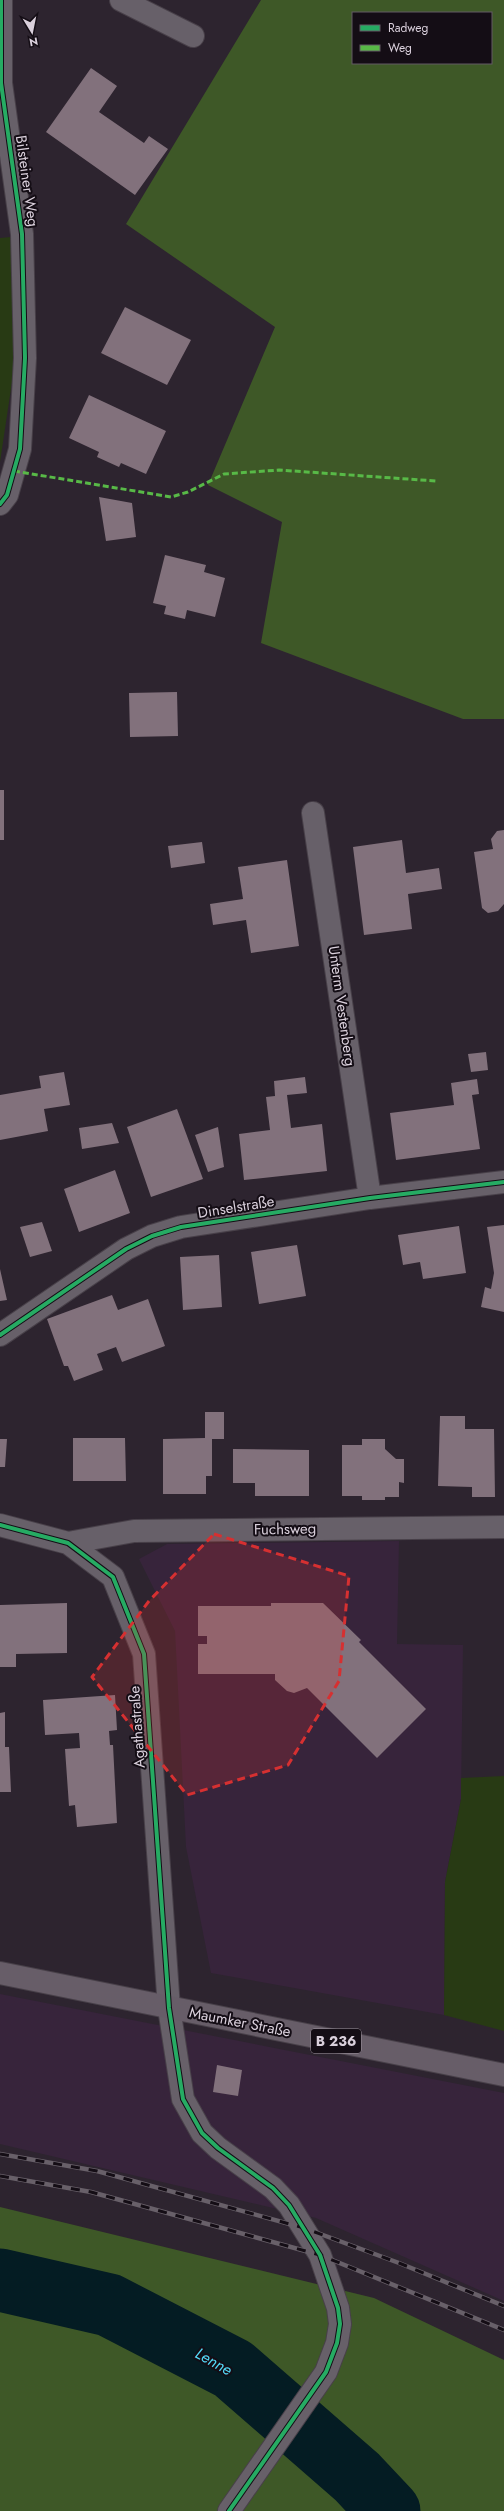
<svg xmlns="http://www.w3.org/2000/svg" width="504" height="2511" font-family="Jost,sans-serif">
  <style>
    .built { fill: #37243b }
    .green { fill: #283a14 }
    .forest { fill: #3e5827; fill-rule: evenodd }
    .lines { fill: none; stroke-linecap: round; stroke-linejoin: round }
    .river { stroke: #041c23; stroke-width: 63 }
    .building { fill: #82717c }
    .minor-casing { stroke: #484049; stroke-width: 24 }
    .primary-casing { stroke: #484049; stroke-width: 24 }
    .minor { stroke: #676069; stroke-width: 22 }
    .primary { stroke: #675d68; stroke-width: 22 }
    .rail-casing { stroke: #686069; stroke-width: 4.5 }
    .rail { stroke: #140d15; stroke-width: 3; stroke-dasharray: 9; stroke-linecap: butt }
    .quiet { stroke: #58b947; stroke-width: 3; stroke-dasharray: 6 3; stroke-linecap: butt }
    .cycleway-casing { stroke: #140d15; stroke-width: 6 }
    .cycleway { stroke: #26ab63; stroke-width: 4 }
    .marked { fill: #d63031; fill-opacity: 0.2; stroke: #d63031; stroke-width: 3; stroke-dasharray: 8 5; stroke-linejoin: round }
    .labels { text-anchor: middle; stroke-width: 4; stroke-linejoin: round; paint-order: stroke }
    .shield { fill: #140d15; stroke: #9f96a0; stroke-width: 1 }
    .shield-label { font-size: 14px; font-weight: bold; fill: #dad0dc }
    .street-label { font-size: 15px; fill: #dad0dc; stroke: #140d15 }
    .water-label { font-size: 16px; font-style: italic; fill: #52d8f6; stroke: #140d15 }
  </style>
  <rect width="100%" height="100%" fill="#2d242f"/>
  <path class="built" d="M 399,1541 L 397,1644 L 463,1645 L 461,1799 L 445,1882 L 444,2015 L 211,1973 L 186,1847 L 175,1631 L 139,1559 L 167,1544 Z
    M 0,1994 L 504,2093 L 504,2301 L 316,2218 L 0,2144 Z"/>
  <path class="green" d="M 11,237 L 15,362 L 0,462 L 0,238 Z
    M 504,1776 L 504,2031 L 444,2015 L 445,1882 L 461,1799 L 461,1778 Z"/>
  <path class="forest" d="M 261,0 L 504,0 L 504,719 L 463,719 L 261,643 L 282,522 L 208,485 L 275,327 L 126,224 ZM 353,13 L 491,13 L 491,63 L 353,63 Z
    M 0,2207 L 374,2298 L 504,2360 L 504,2511 L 0,2511 Z"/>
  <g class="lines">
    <path class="river" d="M 0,2280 L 109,2305 L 233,2369 L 357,2477 L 389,2511"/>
  </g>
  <path class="building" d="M 91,68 L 117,86 L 99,112 L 144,143 L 149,136 L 168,149 L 135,195 L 46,132 Z
    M 125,307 L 191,340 L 167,385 L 101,353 Z
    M 89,395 L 166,431 L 146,474 L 121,463 L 119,467 L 97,457 L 99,452 L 69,438 Z
    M 99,497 L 132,503 L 136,537 L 106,541 Z
    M 165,555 L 206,565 L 204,572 L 225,578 L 215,617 L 187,610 L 185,619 L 164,614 L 166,606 L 153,603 Z
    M 177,692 L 178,736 L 130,737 L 129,693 Z
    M 0,790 L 4,790 L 4,840 L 0,840 Z
    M 504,830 L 504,904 L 498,911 L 488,913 L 482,908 L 474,852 L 493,849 L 491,839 L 497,831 Z
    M 402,840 L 406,873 L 439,868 L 442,889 L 408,894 L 412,929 L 364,935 L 353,847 Z
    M 202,842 L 205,863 L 171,868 L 168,846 Z
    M 287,860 L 299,946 L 251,953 L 246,920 L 213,925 L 210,904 L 243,899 L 238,867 Z
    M 486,1052 L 488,1070 L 471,1072 L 468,1054 Z
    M 64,1072 L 70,1105 L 44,1109 L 48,1131 L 0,1140 L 0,1095 L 41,1088 L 39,1076 Z
    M 305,1077 L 307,1093 L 287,1095 L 291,1128 L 322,1124 L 327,1171 L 244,1180 L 239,1134 L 270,1130 L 266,1097 L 275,1096 L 274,1081 Z
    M 477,1079 L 479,1094 L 472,1095 L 480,1149 L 396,1160 L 390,1113 L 454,1105 L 451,1083 Z
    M 177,1109 L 203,1179 L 151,1197 L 127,1127 Z
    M 112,1123 L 119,1143 L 82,1149 L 79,1128 Z
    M 218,1127 L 224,1167 L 208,1172 L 195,1135 Z
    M 115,1170 L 130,1213 L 79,1232 L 64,1189 Z
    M 42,1222 L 52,1251 L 30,1257 L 20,1227 Z
    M 504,1225 L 504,1312 L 481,1307 L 485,1287 L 491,1289 L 494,1273 L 487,1227 Z
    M 459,1226 L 466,1273 L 423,1279 L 420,1262 L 403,1265 L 398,1235 Z
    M 297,1245 L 306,1296 L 259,1304 L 251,1252 Z
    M 219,1255 L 222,1307 L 183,1310 L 180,1257 Z
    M 0,1269 L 7,1300 L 0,1301 Z
    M 112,1295 L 118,1310 L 148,1299 L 165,1346 L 122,1362 L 116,1347 L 97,1354 L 103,1370 L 74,1381 L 68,1366 L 64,1366 L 47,1319 Z
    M 205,1412 L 224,1412 L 224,1439 L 212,1439 L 212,1476 L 206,1476 L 206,1494 L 163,1494 L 163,1439 L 205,1438 Z
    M 440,1416 L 465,1416 L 465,1429 L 494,1429 L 495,1497 L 472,1497 L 472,1487 L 438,1486 Z
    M 73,1438 L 125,1438 L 126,1481 L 73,1481 Z
    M 0,1439 L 7,1439 L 5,1467 L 0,1467 Z
    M 362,1439 L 385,1439 L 385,1449 L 396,1459 L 404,1459 L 404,1483 L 399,1482 L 399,1497 L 385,1497 L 385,1500 L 362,1500 L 362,1496 L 342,1496 L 342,1445 L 362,1445 Z
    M 233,1449 L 309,1450 L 309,1496 L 255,1496 L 255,1483 L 233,1483 Z
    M 67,1603 L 67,1653 L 16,1654 L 16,1667 L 0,1667 L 0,1605 Z
    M 271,1603 L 323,1603 L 361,1640 L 359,1642 L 426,1709 L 377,1758 L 307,1688 L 294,1693 L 287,1691 L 275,1680 L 275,1674 L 198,1674 L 198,1644 L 207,1644 L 207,1636 L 198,1636 L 198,1606 L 271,1606 Z
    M 115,1695 L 117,1730 L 109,1731 L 110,1745 L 113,1745 L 117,1823 L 77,1827 L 75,1805 L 69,1806 L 65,1749 L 80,1748 L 79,1733 L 45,1735 L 43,1700 Z
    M 5,1712 L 5,1747 L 9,1747 L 11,1792 L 0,1792 L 0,1713 Z
    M 217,2065 L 242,2070 L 238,2096 L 213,2092 Z"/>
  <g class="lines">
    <defs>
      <path id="minor" d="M 121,0 L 193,36
        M 0,504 L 7,495 L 20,449 L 25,358 L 22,234 L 1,83 L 1,0
        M 313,813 L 370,1198
        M 0,1335 L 126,1249 L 152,1236 L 181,1227 L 370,1198 L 504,1182
        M 0,1525 L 68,1543 L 113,1577 L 144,1654 L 169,2008 L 183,2099 L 202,2133 L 218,2148 L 273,2188 L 289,2205 L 320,2255 L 338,2308 L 340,2324 L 337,2343 L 326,2372 L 229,2511
        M 68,1543 L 134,1531 L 504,1527"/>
      <path id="primary" d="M 0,1973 L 504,2075"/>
    </defs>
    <use href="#minor" class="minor-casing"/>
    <use href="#primary" class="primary-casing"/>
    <use href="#minor" class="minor"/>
    <use href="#primary" class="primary"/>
    <defs>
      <path id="rail" d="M 0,2154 L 97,2171 L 304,2228 L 399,2263 L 504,2306
        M 0,2176 L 91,2192 L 320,2255 L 504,2330"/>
    </defs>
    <use href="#rail" class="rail-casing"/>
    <use href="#rail" class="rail"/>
    <path class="quiet" d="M 14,471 L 171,497 L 188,492 L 224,474 L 279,470 L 436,481"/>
    <defs>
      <path id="cycleway" d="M 0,504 L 7,495 L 20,449 L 25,358 L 22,234 L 1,83 L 1,0
        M 0,1335 L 126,1249 L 152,1236 L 181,1227 L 370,1198 L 504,1182
        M 0,1525 L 68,1543 L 113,1577 L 144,1654 L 169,2008 L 183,2099 L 202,2133 L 218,2148 L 273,2188 L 289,2205 L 320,2255 L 338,2308 L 340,2324 L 337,2343 L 326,2372 L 229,2511"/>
    </defs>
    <use href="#cycleway" class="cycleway-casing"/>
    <use href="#cycleway" class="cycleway"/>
  </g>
  <path class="marked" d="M 214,1534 L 349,1576 L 339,1681 L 288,1765 L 187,1795 L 92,1677 L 149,1601 Z"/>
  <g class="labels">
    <rect class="shield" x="311" y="2029" width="50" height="24" rx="3"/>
    <g class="shield-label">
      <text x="336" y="2046">B 236</text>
    </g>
    <g class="street-label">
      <text transform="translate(27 181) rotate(82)" y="5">Bilsteiner Weg</text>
      <text transform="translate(342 1006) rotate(82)" y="5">Unterm Vestenberg</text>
      <text transform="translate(236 1207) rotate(-9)" y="5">Dinselstraße</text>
      <text transform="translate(285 1529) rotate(-1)" y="5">Fuchsweg</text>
      <text transform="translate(137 1727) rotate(-94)" y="5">Agathastraße</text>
      <text transform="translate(240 2022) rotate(11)" y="5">Maumker Straße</text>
    </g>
    <g class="water-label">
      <text transform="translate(214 2361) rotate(29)" y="6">Lenne</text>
    </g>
  </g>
  <rect x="352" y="12" width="140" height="52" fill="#140d15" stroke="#635b65"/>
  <rect x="360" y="25" width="20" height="6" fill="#26ab63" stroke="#635b65"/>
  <text x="388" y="32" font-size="12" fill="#dad0dc">Radweg</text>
  <rect x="360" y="45" width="20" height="6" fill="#58b947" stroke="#635b65"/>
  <text x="388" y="52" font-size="12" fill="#dad0dc">Weg</text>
  <g transform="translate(32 32) rotate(170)" stroke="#140d15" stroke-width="3" paint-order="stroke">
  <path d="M0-3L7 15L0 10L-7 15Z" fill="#dad0dc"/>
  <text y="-6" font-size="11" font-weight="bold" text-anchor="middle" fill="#dad0dc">N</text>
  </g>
</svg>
